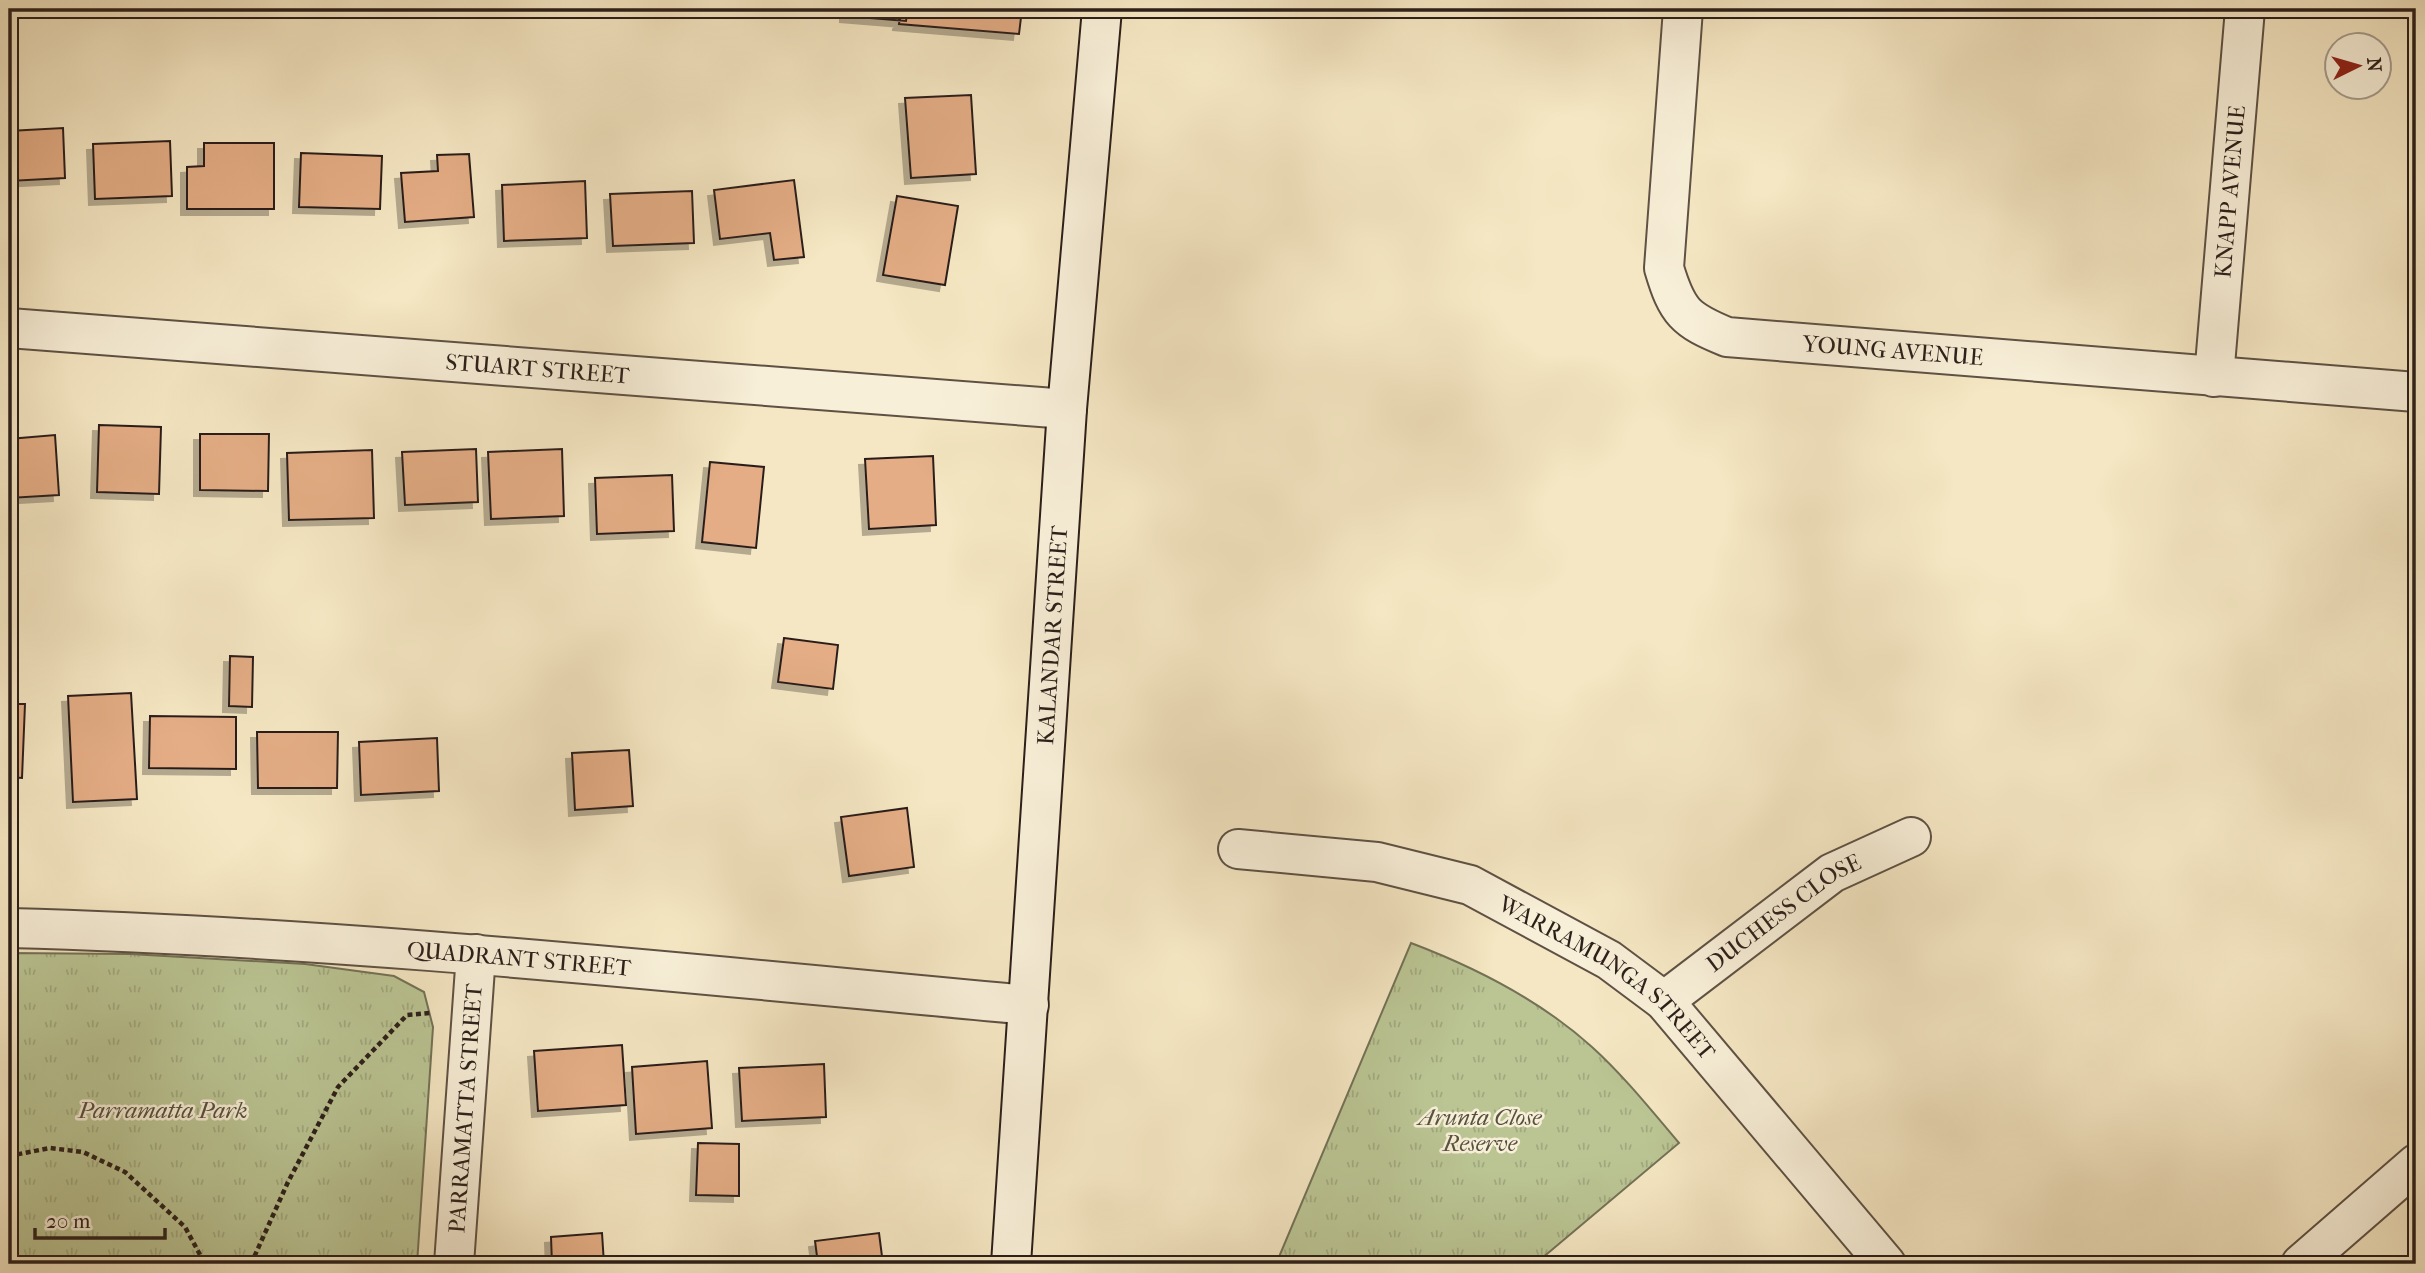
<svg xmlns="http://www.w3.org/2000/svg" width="2425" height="1273" font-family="'IM FELL French Canon',serif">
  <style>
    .park { fill: url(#park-tufts); stroke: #737257; stroke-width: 2 }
    .building { fill: #e4ad85; stroke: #2b1f1a; stroke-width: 2; filter: url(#shadow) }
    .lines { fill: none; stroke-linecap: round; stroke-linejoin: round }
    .street-casing { stroke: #5e5144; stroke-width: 42 }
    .secondary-casing { stroke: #2b1f1a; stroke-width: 42 }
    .path { stroke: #2b1f1a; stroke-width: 4.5; stroke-dasharray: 5 3.5; stroke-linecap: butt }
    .street { stroke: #f8efd8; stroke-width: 38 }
    .secondary { stroke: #f8efd8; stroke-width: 38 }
    .labels { text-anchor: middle; stroke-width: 5; stroke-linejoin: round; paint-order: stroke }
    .street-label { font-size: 23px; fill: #2b1f1a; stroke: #f8efd8 }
    .park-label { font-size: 23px; font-style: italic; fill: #56513f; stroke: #f8efd8 }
  </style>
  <defs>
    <pattern id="park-tufts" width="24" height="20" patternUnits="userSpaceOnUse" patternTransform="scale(1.75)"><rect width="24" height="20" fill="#bbc594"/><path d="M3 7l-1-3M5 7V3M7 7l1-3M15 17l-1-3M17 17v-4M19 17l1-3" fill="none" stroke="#a1a97f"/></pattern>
    <filter id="shadow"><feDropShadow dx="-6" dy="6" stdDeviation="0" flood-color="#0004"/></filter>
  </defs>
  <rect width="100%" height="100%" fill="#f5e7c3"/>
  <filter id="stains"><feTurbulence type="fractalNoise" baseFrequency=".00286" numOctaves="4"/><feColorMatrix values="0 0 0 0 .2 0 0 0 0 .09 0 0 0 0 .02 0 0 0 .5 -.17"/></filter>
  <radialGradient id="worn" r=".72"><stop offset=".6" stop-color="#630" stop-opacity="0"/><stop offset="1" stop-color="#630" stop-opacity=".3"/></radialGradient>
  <path class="park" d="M 1411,943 C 1477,968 1540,1000 1592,1047 C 1624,1076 1651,1110 1679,1143 L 1535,1264 L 1276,1264 Z
    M 9,953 L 130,954 L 305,964 L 394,976 L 424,992 L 433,1027 L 417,1264 L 9,1264 Z"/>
  <path class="building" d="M 846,9 L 908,9 L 906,21 L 846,16 Z
    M 901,9 L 1022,9 L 1019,34 L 899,24 Z
    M 971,95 L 976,174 L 911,178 L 905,98 Z
    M 63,128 L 65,178 L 9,181 L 9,131 Z
    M 170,141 L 172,196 L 95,199 L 93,144 Z
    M 204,143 L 274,143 L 274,209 L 187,209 L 187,167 L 204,166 Z
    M 301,153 L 382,156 L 380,209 L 299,207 Z
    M 469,154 L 474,217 L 405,222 L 401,173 L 438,171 L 437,155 Z
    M 794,180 L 804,257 L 774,260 L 770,233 L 720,239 L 714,190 Z
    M 585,181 L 587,238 L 504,241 L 502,185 Z
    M 692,191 L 694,243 L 613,246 L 610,194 Z
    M 897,196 L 958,206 L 945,285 L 883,275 Z
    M 99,425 L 161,427 L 159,494 L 97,492 Z
    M 200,434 L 269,434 L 268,491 L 200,490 Z
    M 55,435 L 59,495 L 9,498 L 9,439 Z
    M 476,449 L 478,502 L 405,505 L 402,452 Z
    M 562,449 L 564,516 L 491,519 L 488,452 Z
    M 372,450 L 374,518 L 289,520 L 287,453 Z
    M 933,456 L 936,525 L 869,529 L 865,459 Z
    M 710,462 L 764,467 L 756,548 L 702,542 Z
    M 672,475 L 674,531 L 597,534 L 595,478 Z
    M 784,638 L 838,645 L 833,689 L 778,682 Z
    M 230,656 L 253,657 L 252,707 L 229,706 Z
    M 131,693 L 137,799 L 73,802 L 68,696 Z
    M 9,704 L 25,704 L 22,778 L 9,777 Z
    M 150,716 L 236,717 L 236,769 L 149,768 Z
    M 257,732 L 338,732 L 337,788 L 258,788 Z
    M 437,738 L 439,791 L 361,795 L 359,742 Z
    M 629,750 L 633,806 L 575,810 L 572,753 Z
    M 907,808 L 914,867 L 849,876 L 841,817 Z
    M 622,1045 L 626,1105 L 538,1111 L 534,1051 Z
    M 707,1061 L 712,1128 L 636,1134 L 632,1067 Z
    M 824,1064 L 826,1117 L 742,1121 L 739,1068 Z
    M 698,1143 L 739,1144 L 739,1196 L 696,1195 Z
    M 602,1233 L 604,1264 L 552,1264 L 551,1237 Z
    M 879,1233 L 883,1264 L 818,1264 L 815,1241 Z"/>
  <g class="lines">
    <defs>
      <g id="street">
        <path id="s1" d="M 1683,9 L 1664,268 C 1677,312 1685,320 1727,337 L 2416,392"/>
        <path id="s2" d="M 9,328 L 1067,409"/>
        <path id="s3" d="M 2214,377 L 2245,9"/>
        <path id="s4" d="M 1238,849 L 1377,862 L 1470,885 L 1609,960 L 1664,1001 L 1886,1264"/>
        <path id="s5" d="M 9,928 C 350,937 689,974 1029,1005"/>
        <path id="s6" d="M 1664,1001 L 1832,873 L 1911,837"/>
        <path id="s7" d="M 454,1264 L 476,954"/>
        <path d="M 2301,1264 L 2416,1164"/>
      </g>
      <g id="secondary">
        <path id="s8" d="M 1011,1264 L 1067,409 L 1102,9"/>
      </g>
    </defs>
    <use href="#street" class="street-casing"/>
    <use href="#secondary" class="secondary-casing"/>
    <path class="path" d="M 9,1156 L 50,1148 L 83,1152 L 125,1172 L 185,1227 L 205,1264
      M 251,1264 L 288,1182 L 338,1087 L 407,1015 L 430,1013"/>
    <use href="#street" class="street"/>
    <use href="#secondary" class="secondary"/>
  </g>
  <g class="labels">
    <g class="street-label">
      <text dy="8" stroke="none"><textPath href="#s3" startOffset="186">KNAPP AVENUE</textPath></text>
      <text dy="8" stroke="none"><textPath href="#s1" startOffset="525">YOUNG AVENUE</textPath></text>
      <text dy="8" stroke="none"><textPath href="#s2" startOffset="530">STUART STREET</textPath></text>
      <text dy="8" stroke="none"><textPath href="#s8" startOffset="630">KALANDAR STREET</textPath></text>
      <text dy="8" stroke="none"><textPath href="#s6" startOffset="149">DUCHESS CLOSE</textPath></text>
      <text dy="8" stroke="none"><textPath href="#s5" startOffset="511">QUADRANT STREET</textPath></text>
      <text dy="8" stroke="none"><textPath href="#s4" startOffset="402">WARRAMUNGA STREET</textPath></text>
      <text dy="8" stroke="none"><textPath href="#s7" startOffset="156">PARRAMATTA STREET</textPath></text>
    </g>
    <g class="park-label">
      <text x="163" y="1118">Parramatta Park</text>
      <text x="1480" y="1125">Arunta Close<tspan x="1480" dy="26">Reserve</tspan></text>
    </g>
  </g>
  <rect width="2425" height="1273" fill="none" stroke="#f5e7c3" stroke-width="35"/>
  <rect x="10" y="10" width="2404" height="1252" fill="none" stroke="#2b1f1a" stroke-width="3.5"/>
  <rect x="18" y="18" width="2390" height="1238" fill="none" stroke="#2b1f1a" stroke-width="2"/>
  <g transform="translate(2358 66) rotate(85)"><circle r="33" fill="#f8efd8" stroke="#a69c8c" stroke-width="2"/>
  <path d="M0-5L12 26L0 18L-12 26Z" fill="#8f2418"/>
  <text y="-10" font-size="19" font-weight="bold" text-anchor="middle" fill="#2b1f1a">N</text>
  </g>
  <path d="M35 1228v10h130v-10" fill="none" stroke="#2b1f1a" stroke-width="3.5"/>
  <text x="46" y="1228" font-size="21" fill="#2b1f1a" stroke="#f8efd8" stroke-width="5" paint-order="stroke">20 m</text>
  <rect width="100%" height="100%" filter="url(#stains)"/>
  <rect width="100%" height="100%" fill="url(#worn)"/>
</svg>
